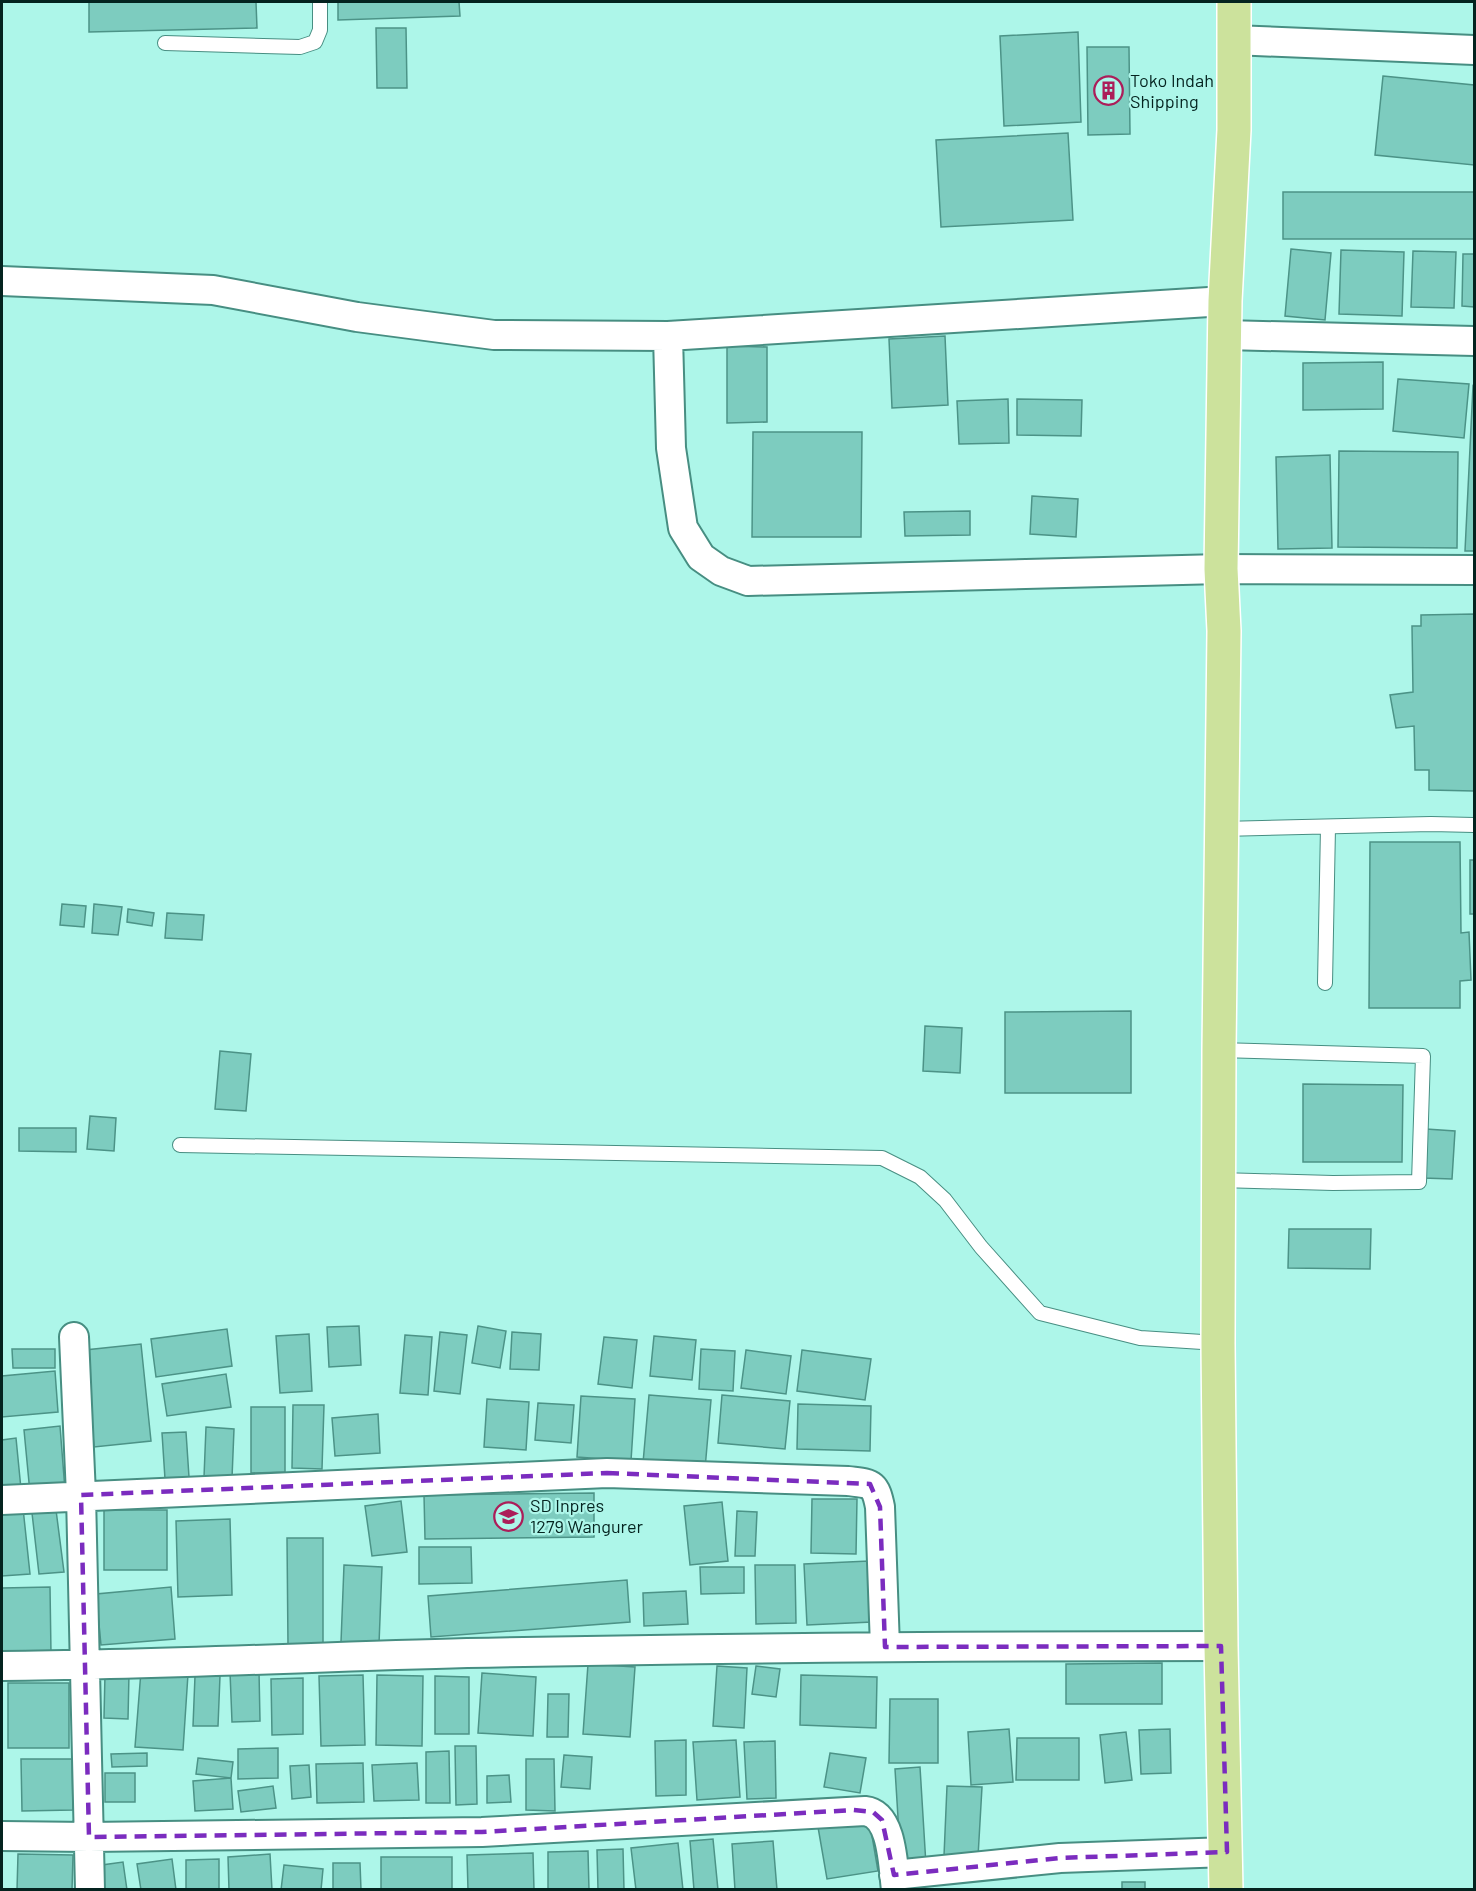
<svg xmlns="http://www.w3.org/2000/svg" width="1476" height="1891" font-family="Barlow,sans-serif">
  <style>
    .building { fill: #7dccbf; stroke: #4c9387; stroke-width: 1.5 }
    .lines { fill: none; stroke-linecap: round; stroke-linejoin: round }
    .service-casing { stroke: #478e82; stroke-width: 16 }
    .minor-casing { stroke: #478e82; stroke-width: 32 }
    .trunk-casing { stroke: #fff; stroke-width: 36 }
    .service { stroke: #fff; stroke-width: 14 }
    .minor { stroke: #fff; stroke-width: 28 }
    .trunk { stroke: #cce29c; stroke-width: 33 }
    .marked { fill: none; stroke: #7b2cbf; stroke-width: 4.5; stroke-dasharray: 12 8; stroke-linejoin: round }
    .labels { text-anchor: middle; stroke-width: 4.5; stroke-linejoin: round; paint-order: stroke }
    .poi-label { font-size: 18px; fill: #04231f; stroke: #adf6e9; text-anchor: start }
  </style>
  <rect width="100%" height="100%" fill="#adf6e9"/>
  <path class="building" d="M 89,2 L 256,2 L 257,28 L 89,32 Z
    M 338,2 L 459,2 L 460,16 L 338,20 Z
    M 376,28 L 406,28 L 407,88 L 377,88 Z
    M 1078,32 L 1081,122 L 1004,126 L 1000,36 Z
    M 1087,47 L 1129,47 L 1130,134 L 1088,135 Z
    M 1383,76 L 1474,85 L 1474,165 L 1375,155 Z
    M 1068,133 L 1073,220 L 941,227 L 936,140 Z
    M 1283,192 L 1474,192 L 1474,239 L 1283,239 Z
    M 1291,249 L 1331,253 L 1325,320 L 1285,316 Z
    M 1341,250 L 1404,252 L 1402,316 L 1339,314 Z
    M 1413,251 L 1456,252 L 1454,308 L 1411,307 Z
    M 1463,254 L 1474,254 L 1474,307 L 1462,306 Z
    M 945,336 L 948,405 L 892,408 L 889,339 Z
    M 727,346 L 767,347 L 767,422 L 727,423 Z
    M 1383,362 L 1383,409 L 1303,410 L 1303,363 Z
    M 1398,379 L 1469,384 L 1464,438 L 1393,431 Z
    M 1473,386 L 1474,387 L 1474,551 L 1465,551 Z
    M 1008,399 L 1009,443 L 959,444 L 957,401 Z
    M 1017,399 L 1082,400 L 1081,436 L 1017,435 Z
    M 753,432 L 862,432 L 861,537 L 752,537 Z
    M 1339,451 L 1458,452 L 1457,548 L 1338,547 Z
    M 1330,455 L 1332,548 L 1278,549 L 1276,457 Z
    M 1032,496 L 1078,499 L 1076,537 L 1030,534 Z
    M 970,511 L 970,535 L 905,536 L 904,512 Z
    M 1474,614 L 1474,791 L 1429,790 L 1429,770 L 1415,770 L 1414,726 L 1396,728 L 1390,695 L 1413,692 L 1412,626 L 1421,626 L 1421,615 Z
    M 1370,842 L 1460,842 L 1461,933 L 1469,932 L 1471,980 L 1460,981 L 1460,1008 L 1369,1008 Z
    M 1470,860 L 1474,860 L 1474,914 L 1470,914 Z
    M 62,904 L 86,906 L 84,927 L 60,925 Z
    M 94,904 L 122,907 L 118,935 L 92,933 Z
    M 128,909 L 154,913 L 152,926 L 127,922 Z
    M 167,913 L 204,915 L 202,940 L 165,938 Z
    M 1131,1011 L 1131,1093 L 1005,1093 L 1005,1012 Z
    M 925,1026 L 962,1028 L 960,1073 L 923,1071 Z
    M 220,1051 L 251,1054 L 246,1111 L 215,1109 Z
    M 1303,1084 L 1403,1085 L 1402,1162 L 1303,1162 Z
    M 90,1116 L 116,1118 L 114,1151 L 87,1149 Z
    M 19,1128 L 76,1128 L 76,1152 L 19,1151 Z
    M 1426,1129 L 1455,1131 L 1452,1179 L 1423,1178 Z
    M 1289,1229 L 1371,1229 L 1370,1269 L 1288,1268 Z
    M 359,1326 L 361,1365 L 329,1367 L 327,1327 Z
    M 478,1326 L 506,1331 L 500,1368 L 472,1363 Z
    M 227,1329 L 232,1366 L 156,1377 L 151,1339 Z
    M 440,1332 L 467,1335 L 460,1394 L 434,1391 Z
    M 512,1332 L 541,1334 L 539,1370 L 510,1369 Z
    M 309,1334 L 312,1391 L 280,1393 L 276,1336 Z
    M 405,1335 L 432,1337 L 428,1395 L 400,1393 Z
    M 654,1336 L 696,1340 L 692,1380 L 650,1376 Z
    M 604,1337 L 637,1340 L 632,1388 L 598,1384 Z
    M 141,1344 L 151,1441 L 94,1447 L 85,1350 Z
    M 12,1349 L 55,1349 L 55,1368 L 13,1368 Z
    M 701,1349 L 735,1351 L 733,1391 L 699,1389 Z
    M 746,1350 L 791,1356 L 786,1394 L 741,1388 Z
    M 802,1350 L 871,1359 L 865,1400 L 797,1391 Z
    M 55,1371 L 58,1412 L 2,1417 L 2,1376 Z
    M 226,1374 L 231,1407 L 167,1416 L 162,1384 Z
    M 649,1395 L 711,1400 L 705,1469 L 643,1463 Z
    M 722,1395 L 790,1401 L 785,1449 L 718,1443 Z
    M 581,1396 L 635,1399 L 631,1461 L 577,1457 Z
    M 487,1399 L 529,1402 L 526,1450 L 484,1447 Z
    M 538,1403 L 574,1405 L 571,1443 L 535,1440 Z
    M 798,1404 L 871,1406 L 870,1451 L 797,1449 Z
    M 293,1405 L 324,1405 L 322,1469 L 292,1468 Z
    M 251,1407 L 285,1407 L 285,1472 L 251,1473 Z
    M 378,1414 L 380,1453 L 335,1456 L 332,1418 Z
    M 60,1426 L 65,1490 L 30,1493 L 24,1430 Z
    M 206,1427 L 234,1429 L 232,1478 L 204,1477 Z
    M 186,1432 L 189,1477 L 165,1479 L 162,1433 Z
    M 16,1438 L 21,1489 L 2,1491 L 2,1440 Z
    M 594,1493 L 594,1537 L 425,1539 L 424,1495 Z
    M 812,1499 L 857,1499 L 856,1554 L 811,1553 Z
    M 401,1501 L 407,1552 L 372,1556 L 365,1506 Z
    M 722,1502 L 728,1561 L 690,1565 L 684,1506 Z
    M 23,1508 L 30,1574 L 2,1576 L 2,1510 Z
    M 56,1510 L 64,1572 L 39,1574 L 32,1513 Z
    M 104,1510 L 167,1510 L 167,1570 L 104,1570 Z
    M 737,1511 L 757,1512 L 755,1556 L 735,1556 Z
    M 230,1519 L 232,1595 L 178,1597 L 176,1521 Z
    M 287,1538 L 323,1538 L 323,1644 L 288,1645 Z
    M 419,1547 L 471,1547 L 472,1583 L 419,1584 Z
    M 869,1561 L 872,1622 L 807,1625 L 804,1564 Z
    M 344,1565 L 382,1567 L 379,1644 L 341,1642 Z
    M 755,1565 L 795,1565 L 796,1623 L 756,1624 Z
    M 700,1567 L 744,1567 L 744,1593 L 701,1594 Z
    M 627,1580 L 630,1622 L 431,1637 L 428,1596 Z
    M 50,1587 L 51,1653 L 2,1655 L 2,1588 Z
    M 171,1587 L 175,1639 L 101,1645 L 96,1594 Z
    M 686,1591 L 688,1624 L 644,1626 L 643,1593 Z
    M 1162,1663 L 1162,1704 L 1066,1704 L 1066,1664 Z
    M 588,1664 L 635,1667 L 630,1737 L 583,1734 Z
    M 717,1666 L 747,1668 L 744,1728 L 713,1726 Z
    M 756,1666 L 780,1669 L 776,1697 L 752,1694 Z
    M 141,1671 L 188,1674 L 183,1750 L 135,1747 Z
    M 259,1671 L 260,1721 L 232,1722 L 230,1672 Z
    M 482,1673 L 536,1677 L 533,1736 L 478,1733 Z
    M 105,1674 L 129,1674 L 128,1719 L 104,1718 Z
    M 363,1675 L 365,1745 L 321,1746 L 319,1676 Z
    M 377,1675 L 423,1676 L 422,1746 L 376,1745 Z
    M 801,1675 L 877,1677 L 876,1728 L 800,1725 Z
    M 195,1676 L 220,1676 L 218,1726 L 193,1726 Z
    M 435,1676 L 469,1677 L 469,1734 L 435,1734 Z
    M 303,1678 L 303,1734 L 272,1735 L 271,1679 Z
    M 8,1683 L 69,1683 L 69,1748 L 8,1748 Z
    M 548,1694 L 569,1694 L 568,1737 L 547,1737 Z
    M 890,1699 L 938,1699 L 938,1763 L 889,1763 Z
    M 1009,1729 L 1013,1782 L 971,1785 L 968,1732 Z
    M 1170,1729 L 1171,1773 L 1141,1774 L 1139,1730 Z
    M 1126,1732 L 1132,1780 L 1105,1783 L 1100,1735 Z
    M 1017,1738 L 1079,1738 L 1079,1780 L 1016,1780 Z
    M 686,1740 L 686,1795 L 656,1796 L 655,1741 Z
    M 736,1740 L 740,1797 L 697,1800 L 693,1742 Z
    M 775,1741 L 776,1798 L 747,1799 L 744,1742 Z
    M 455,1746 L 476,1746 L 477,1804 L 456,1805 Z
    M 278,1748 L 278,1778 L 238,1779 L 238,1749 Z
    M 449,1751 L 450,1803 L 426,1803 L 426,1752 Z
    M 147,1753 L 147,1766 L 112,1767 L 111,1754 Z
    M 830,1753 L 866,1758 L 860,1793 L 824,1787 Z
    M 564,1755 L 592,1757 L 590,1789 L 561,1787 Z
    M 198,1758 L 233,1762 L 231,1778 L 196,1774 Z
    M 21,1759 L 72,1759 L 73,1810 L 22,1811 Z
    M 526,1759 L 554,1759 L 555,1811 L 526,1810 Z
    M 363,1763 L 364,1802 L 317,1803 L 316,1764 Z
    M 417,1763 L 419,1800 L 374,1801 L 372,1765 Z
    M 309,1765 L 311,1797 L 292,1799 L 290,1766 Z
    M 920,1767 L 926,1865 L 901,1866 L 895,1769 Z
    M 105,1773 L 135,1773 L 135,1802 L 105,1802 Z
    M 509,1775 L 511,1802 L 487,1803 L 487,1776 Z
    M 231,1778 L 233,1809 L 195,1811 L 193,1781 Z
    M 273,1786 L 276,1808 L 241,1812 L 238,1791 Z
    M 947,1786 L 982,1787 L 978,1857 L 944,1856 Z
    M 869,1818 L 878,1871 L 827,1879 L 818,1827 Z
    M 713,1839 L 718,1890 L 694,1890 L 690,1841 Z
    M 773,1841 L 777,1890 L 735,1890 L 732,1844 Z
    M 678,1843 L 683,1890 L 636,1890 L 631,1848 Z
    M 623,1849 L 624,1890 L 598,1890 L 597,1850 Z
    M 588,1851 L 589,1890 L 548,1890 L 548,1852 Z
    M 533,1853 L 534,1890 L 468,1890 L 467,1855 Z
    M 18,1854 L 73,1855 L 72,1890 L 17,1890 Z
    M 270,1854 L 272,1890 L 229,1890 L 228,1857 Z
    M 381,1857 L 452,1857 L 452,1890 L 381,1890 Z
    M 172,1859 L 176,1890 L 141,1890 L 137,1864 Z
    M 219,1859 L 219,1890 L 186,1890 L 186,1860 Z
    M 123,1862 L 127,1890 L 105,1890 L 102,1865 Z
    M 333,1863 L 360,1863 L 361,1890 L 333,1890 Z
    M 284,1865 L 323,1869 L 321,1890 L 281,1890 Z
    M 1122,1882 L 1145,1882 L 1145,1890 L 1122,1890 Z"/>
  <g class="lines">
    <defs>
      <path id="service" d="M 165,43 L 300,47 L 315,42 L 320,30 L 320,2
        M 1222,829 L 1431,824 L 1474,825
        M 1325,983 L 1328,827
        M 1219,1050 L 1423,1056 L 1419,1182 L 1333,1183 L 1219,1180
        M 180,1145 L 882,1158 L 920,1177 L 945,1200 L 981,1247 L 1040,1313 L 1140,1338 L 1218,1343"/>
      <path id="minor" d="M 1233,40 L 1474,50
        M 2,281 L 213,290 L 357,317 L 494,335 L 668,336 L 1225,301
        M 1225,335 L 1474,341
        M 668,336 L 671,448 L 683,528 L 701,557 L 721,571 L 748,581 L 1221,569 L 1474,570
        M 74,1337 L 81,1495 L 90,1890
        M 2,1500 L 607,1473 L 848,1481 C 871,1484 875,1482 880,1507 L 885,1647
        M 2,1666 C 157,1665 312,1657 467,1653 C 718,1648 969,1646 1221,1646
        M 2,1836 L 89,1837 L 482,1832 L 865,1811 C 893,1814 893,1867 896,1890
        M 894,1875 L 1060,1858 L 1227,1852"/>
      <path id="trunk" d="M 1226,1890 L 1221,1646 L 1218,1343 L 1219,1050 L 1224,631 L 1221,569 L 1225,301 L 1234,130 L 1234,2"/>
    </defs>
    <use href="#service" class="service-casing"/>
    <use href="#minor" class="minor-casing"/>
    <use href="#trunk" class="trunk-casing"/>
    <use href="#service" class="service"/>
    <use href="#minor" class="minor"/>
    <use href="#trunk" class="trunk"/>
  </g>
  <path class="marked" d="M 607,1473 L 870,1484 L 880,1507 L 885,1647 L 1221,1646 L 1227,1852 L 1060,1858 L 894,1875 L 882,1820 L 873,1812 L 853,1810 L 482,1832 L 89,1837 L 81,1495 Z"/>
  <defs>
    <symbol id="building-ring" viewBox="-11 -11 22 22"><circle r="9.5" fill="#adf6e9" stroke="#ac1d59" stroke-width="1.5"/><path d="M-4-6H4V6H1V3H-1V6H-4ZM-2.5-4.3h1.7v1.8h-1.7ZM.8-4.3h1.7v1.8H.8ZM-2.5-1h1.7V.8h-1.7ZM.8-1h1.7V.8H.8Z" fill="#ac1d59"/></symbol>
    <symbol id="school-ring" viewBox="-11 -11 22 22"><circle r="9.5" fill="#adf6e9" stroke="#ac1d59" stroke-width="1.5"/><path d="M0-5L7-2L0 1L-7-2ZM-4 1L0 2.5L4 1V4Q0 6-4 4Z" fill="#ac1d59"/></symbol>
  </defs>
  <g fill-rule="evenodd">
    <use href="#building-ring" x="1092" y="74" width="33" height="33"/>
    <use href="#school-ring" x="492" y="1500" width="33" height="33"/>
  </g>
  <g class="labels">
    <g class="poi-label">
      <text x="1130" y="87">Toko Indah<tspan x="1130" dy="21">Shipping</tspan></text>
      <text x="530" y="1512">SD Inpres<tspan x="530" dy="21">1279 Wangurer</tspan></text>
    </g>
  </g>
  <rect width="1476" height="1891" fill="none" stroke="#04231f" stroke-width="6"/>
</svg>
